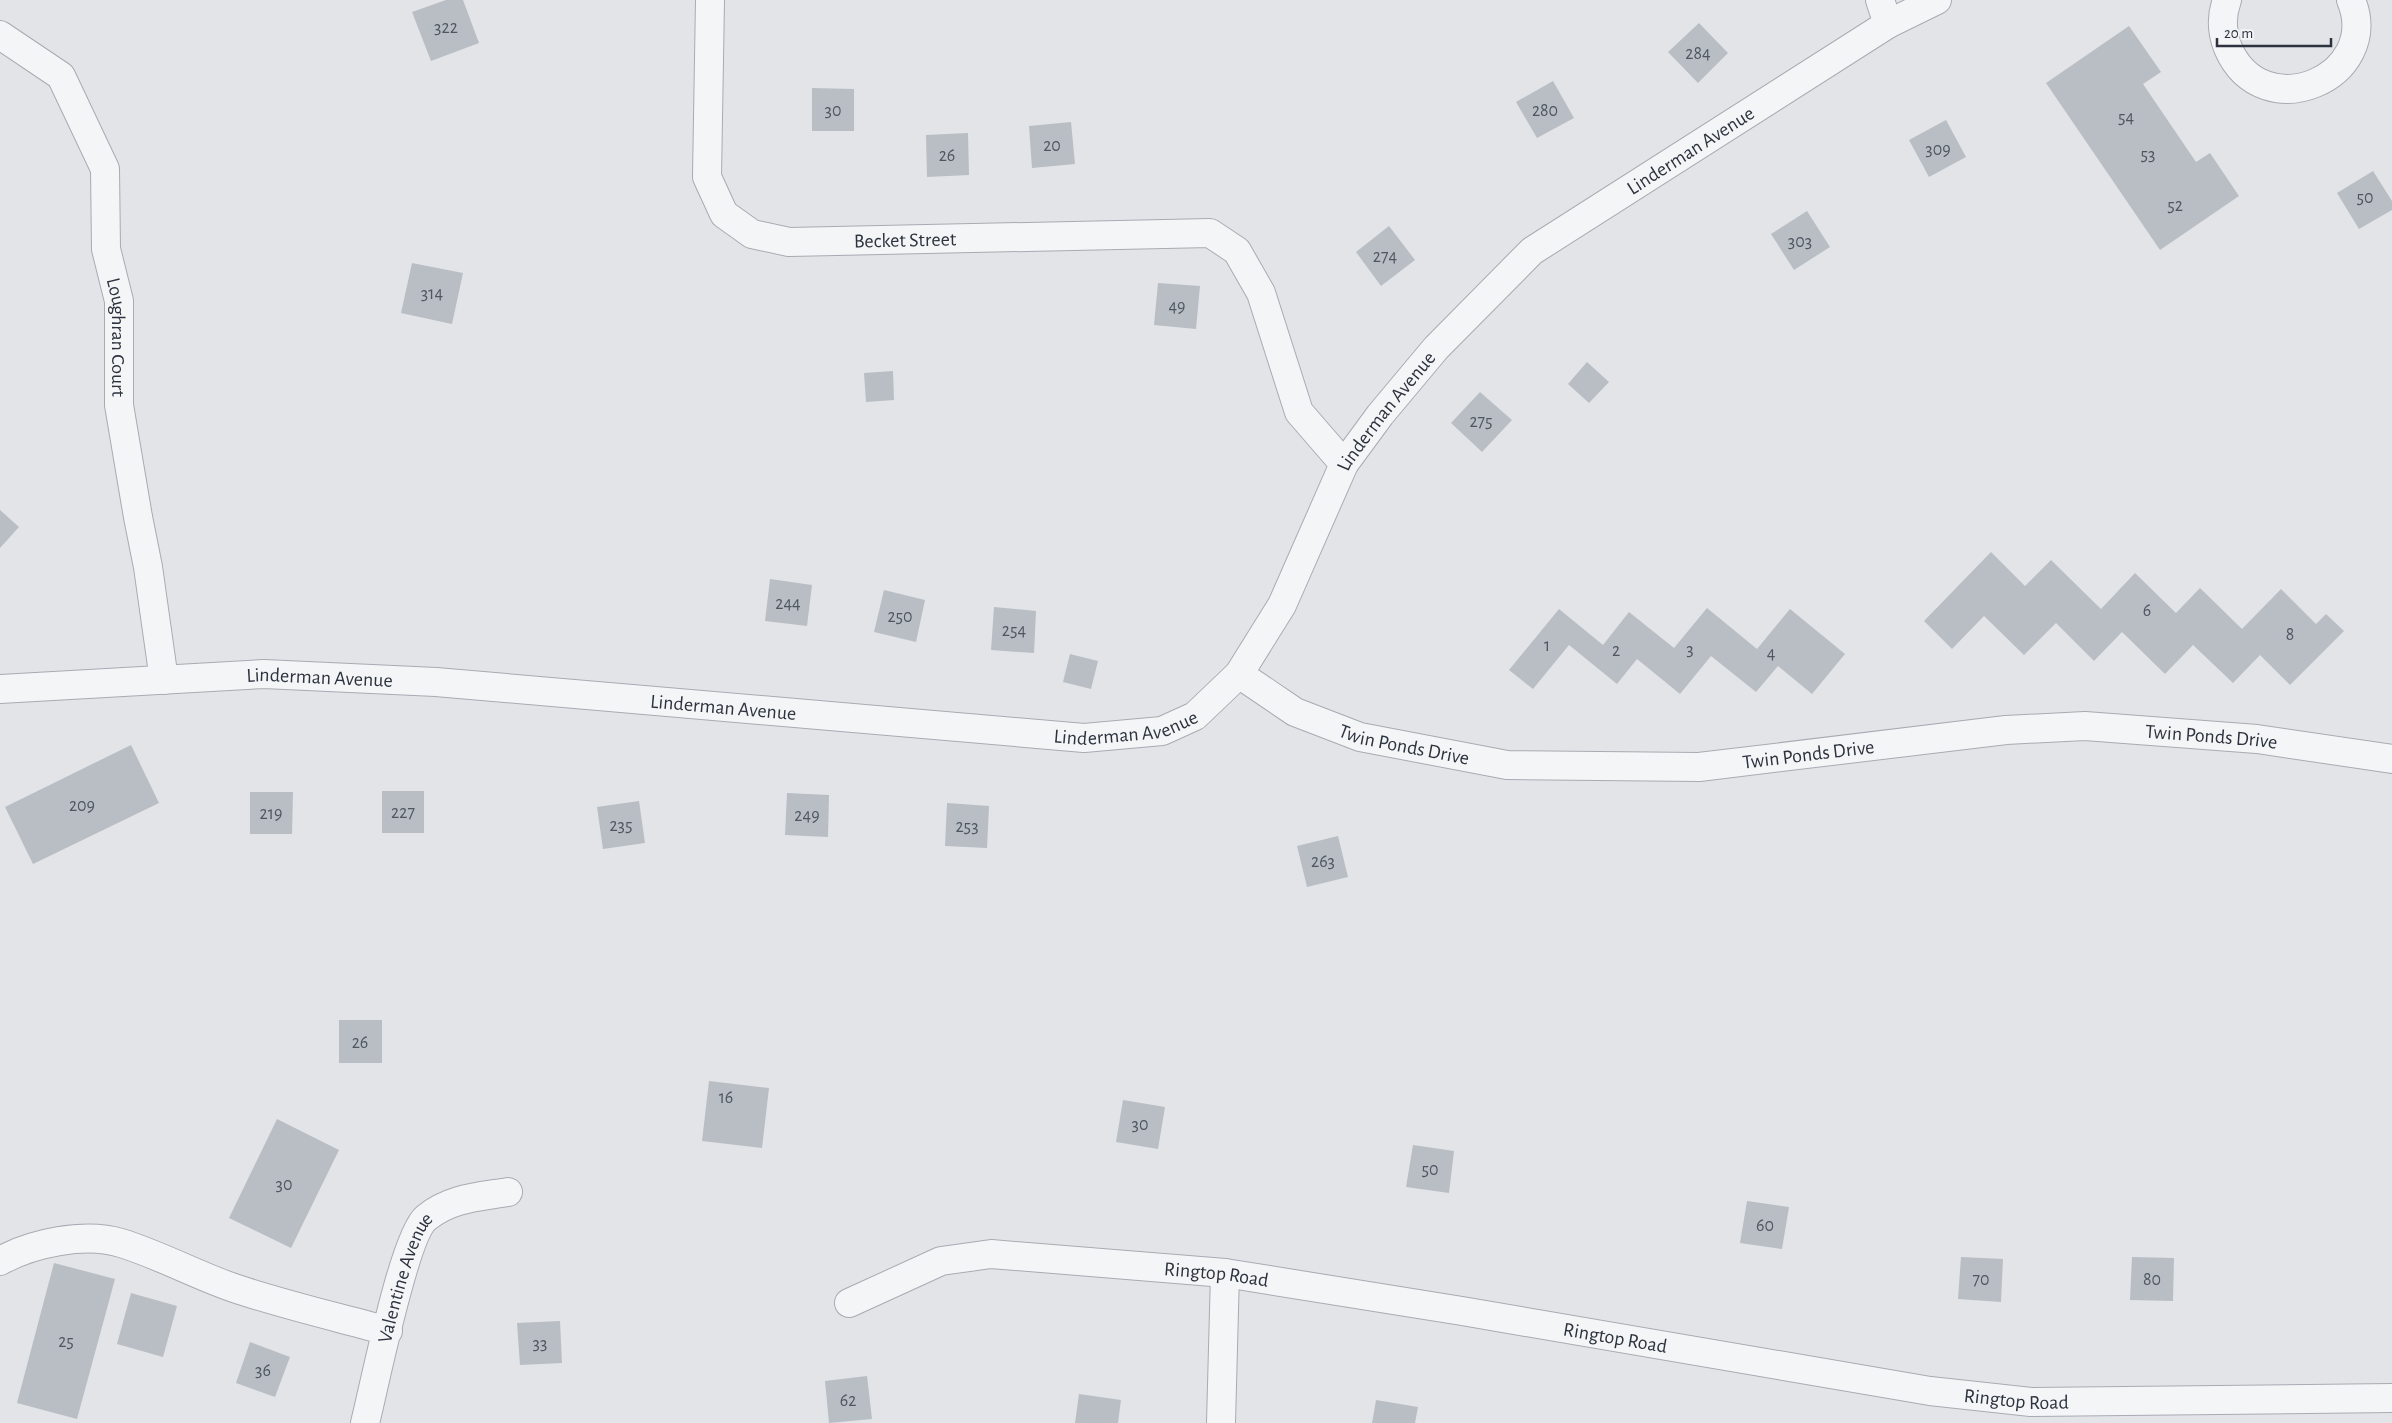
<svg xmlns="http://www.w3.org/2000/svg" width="2392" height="1423" font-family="'Alegreya Sans',sans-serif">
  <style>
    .building { fill: #b9bec5 }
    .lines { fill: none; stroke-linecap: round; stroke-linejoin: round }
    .minor-casing { stroke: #a8abb2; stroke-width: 30 }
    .minor { stroke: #f4f5f7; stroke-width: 28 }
    .labels { text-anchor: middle; stroke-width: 4; stroke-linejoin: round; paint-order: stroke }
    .number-label { font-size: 18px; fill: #4f5660 }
    .street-label { font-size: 20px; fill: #2c333e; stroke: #f1f3f6 }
  </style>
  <rect width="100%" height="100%" fill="#e2e4e8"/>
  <path class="building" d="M 446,0 L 463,0 L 479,43 L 431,61 L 412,12 Z
    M 1699,23 L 1728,53 L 1698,83 L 1668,52 Z
    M 2129,26 L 2161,72 L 2143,84 L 2196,162 L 2210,153 L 2239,196 L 2160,250 L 2046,83 Z
    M 1553,81 L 1574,118 L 1537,138 L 1516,102 Z
    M 812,88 L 854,89 L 854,131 L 812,131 Z
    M 1946,120 L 1966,157 L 1929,177 L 1909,140 Z
    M 1071,122 L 1075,164 L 1032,168 L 1029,126 Z
    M 968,133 L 969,175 L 927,177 L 926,135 Z
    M 2373,171 L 2392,201 L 2392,210 L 2359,229 L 2337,193 Z
    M 1807,211 L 1830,247 L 1794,270 L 1771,234 Z
    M 1389,226 L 1415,260 L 1381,286 L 1356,252 Z
    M 412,263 L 463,273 L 452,324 L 401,313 Z
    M 1158,283 L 1200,286 L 1196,329 L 1154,325 Z
    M 1587,362 L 1609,382 L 1589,403 L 1568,384 Z
    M 893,371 L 894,400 L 866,402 L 864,373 Z
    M 1480,392 L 1512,420 L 1482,452 L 1451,423 Z
    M 0,510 L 19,527 L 0,548 Z
    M 1991,552 L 2025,586 L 2051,560 L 2101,609 L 2135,573 L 2176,613 L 2200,588 L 2242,629 L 2281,589 L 2316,624 L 2326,614 L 2344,631 L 2290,685 L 2260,655 L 2233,683 L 2193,645 L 2165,674 L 2122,632 L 2094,661 L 2056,623 L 2024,655 L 1984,616 L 1952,649 L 1924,621 Z
    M 770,579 L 812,585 L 807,626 L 765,621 Z
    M 884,590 L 925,600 L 916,642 L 874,632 Z
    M 994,607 L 1036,611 L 1034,653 L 991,650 Z
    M 1707,608 L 1757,649 L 1790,609 L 1845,654 L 1812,694 L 1778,666 L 1756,692 L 1711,656 L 1680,694 L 1637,659 L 1617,684 L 1569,645 L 1533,689 L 1509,670 L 1559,609 L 1603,645 L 1629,612 L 1674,648 Z
    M 1070,654 L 1098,661 L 1091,689 L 1063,682 Z
    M 131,745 L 159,803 L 33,864 L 5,807 Z
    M 382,791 L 424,791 L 424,833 L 382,833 Z
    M 250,792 L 293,792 L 292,834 L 250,834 Z
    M 787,793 L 829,795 L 828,837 L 785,835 Z
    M 639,801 L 645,843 L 603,849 L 597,807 Z
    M 947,803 L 989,806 L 987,848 L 945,846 Z
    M 1338,836 L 1348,877 L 1307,887 L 1297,846 Z
    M 339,1020 L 382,1020 L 382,1063 L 339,1063 Z
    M 709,1081 L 769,1088 L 762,1148 L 702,1141 Z
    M 1123,1100 L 1165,1107 L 1158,1149 L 1116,1142 Z
    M 277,1119 L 339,1150 L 291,1248 L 229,1218 Z
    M 1413,1145 L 1454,1151 L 1449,1193 L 1406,1187 Z
    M 1747,1201 L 1789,1207 L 1782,1249 L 1740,1243 Z
    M 1961,1257 L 2003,1259 L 2001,1302 L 1958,1299 Z
    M 2132,1257 L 2174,1258 L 2173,1301 L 2130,1300 Z
    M 54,1263 L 115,1279 L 77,1419 L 17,1403 Z
    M 131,1293 L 177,1306 L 163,1357 L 117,1344 Z
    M 560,1321 L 562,1363 L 520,1365 L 517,1323 Z
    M 250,1342 L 290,1357 L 275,1397 L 236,1383 Z
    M 867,1376 L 872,1419 L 829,1423 L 825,1381 Z
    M 1079,1394 L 1121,1400 L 1118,1423 L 1075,1423 Z
    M 1376,1400 L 1418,1407 L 1415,1423 L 1372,1423 Z"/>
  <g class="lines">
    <defs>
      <g id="minor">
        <path id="s1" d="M 710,0 L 707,177 L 724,214 L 752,234 L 789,242 L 1210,233 L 1237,251 L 1261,293 L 1299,412 L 1344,464"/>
        <path d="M 1880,0 L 1888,24"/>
        <path d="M 2227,0 C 2221,16 2222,33 2228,48 C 2263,129 2383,77 2351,0"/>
        <path id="s2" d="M 0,35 L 61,76 L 105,169 L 106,249 L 119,301 L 119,405 L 138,517 L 148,567 L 164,680"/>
        <path id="s3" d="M 1239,674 L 1295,712 L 1360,737 L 1507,765 L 1699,767 L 2006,730 L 2085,726 L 2257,739 L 2392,759"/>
        <path id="s4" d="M 0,689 L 264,674 L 436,682 L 1084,738 L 1162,731 L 1195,716 L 1239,674 L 1282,605 L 1344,464 L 1380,415 L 1436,348 L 1532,251 L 1888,24 L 1937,0"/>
        <path d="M 0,1261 C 32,1243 85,1232 121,1243 C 160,1255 196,1275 234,1288 C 284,1305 337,1317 388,1331"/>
        <path id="s5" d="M 849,1303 L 941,1261 L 991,1254 L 1225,1273 L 1462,1311 L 1930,1391 L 2031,1402 L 2392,1398"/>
        <path id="s6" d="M 365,1423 C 374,1388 404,1236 426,1218 C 450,1198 478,1197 508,1192"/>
        <path d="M 1221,1423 L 1225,1273"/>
      </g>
    </defs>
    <use href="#minor" class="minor-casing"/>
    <use href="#minor" class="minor"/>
  </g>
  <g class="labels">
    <g class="number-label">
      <text x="446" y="33">322</text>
      <text x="1698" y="59">284</text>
      <text x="833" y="116">30</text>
      <text x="1545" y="116">280</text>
      <text x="2126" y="123">54</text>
      <text x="1052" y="151">20</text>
      <text x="1938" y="155">309</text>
      <text x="2148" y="160">53</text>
      <text x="947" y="161">26</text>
      <text x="2365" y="203">50</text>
      <text x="2175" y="211">52</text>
      <text x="1800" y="247">303</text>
      <text x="1385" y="262">274</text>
      <text x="432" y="299">314</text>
      <text x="1177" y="312">49</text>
      <text x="1481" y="427">275</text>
      <text x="788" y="609">244</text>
      <text x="2147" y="616">6</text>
      <text x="900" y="622">250</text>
      <text x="1014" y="636">254</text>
      <text x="2290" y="640">8</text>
      <text x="1547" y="651">1</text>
      <text x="1690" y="655">3</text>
      <text x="1616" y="656">2</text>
      <text x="1771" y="659">4</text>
      <text x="82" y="811">209</text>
      <text x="403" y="818">227</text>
      <text x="271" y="819">219</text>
      <text x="807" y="821">249</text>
      <text x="621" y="831">235</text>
      <text x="967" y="832">253</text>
      <text x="1323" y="867">263</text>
      <text x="360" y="1048">26</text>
      <text x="726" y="1103">16</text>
      <text x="1140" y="1130">30</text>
      <text x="1430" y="1175">50</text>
      <text x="284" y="1190">30</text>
      <text x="1765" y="1231">60</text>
      <text x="1981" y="1285">70</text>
      <text x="2152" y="1285">80</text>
      <text x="66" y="1347">25</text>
      <text x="540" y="1349">33</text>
      <text x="263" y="1376">36</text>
      <text x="848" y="1406">62</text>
    </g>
    <g class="street-label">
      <text dy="7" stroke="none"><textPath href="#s4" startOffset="1970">Linderman Avenue</textPath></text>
      <text dy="7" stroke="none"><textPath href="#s1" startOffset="406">Becket Street</textPath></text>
      <text dy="7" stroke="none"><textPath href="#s2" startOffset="346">Loughran Court</textPath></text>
      <text dy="7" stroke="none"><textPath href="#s4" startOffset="1565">Linderman Avenue</textPath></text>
      <text dy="7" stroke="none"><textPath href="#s4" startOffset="320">Linderman Avenue</textPath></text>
      <text dy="7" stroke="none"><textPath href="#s4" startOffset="725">Linderman Avenue</textPath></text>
      <text dy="7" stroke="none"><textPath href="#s4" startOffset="1130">Linderman Avenue</textPath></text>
      <text dy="7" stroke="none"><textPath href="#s3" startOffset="994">Twin Ponds Drive</textPath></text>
      <text dy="7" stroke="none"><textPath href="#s3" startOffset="182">Twin Ponds Drive</textPath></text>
      <text dy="7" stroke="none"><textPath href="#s3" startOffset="589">Twin Ponds Drive</textPath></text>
      <text dy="7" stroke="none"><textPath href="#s5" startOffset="378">Ringtop Road</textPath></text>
      <text dy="7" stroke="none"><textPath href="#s6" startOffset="151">Valentine Avenue</textPath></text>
      <text dy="7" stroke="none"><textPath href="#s5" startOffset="782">Ringtop Road</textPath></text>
      <text dy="7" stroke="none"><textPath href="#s5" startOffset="1188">Ringtop Road</textPath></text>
    </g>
  </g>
  <path d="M2217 38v8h114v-8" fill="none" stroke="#2c333e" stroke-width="2.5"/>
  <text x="2224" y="38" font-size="15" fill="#2c333e" stroke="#f1f3f6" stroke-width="4" paint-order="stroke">20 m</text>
</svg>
